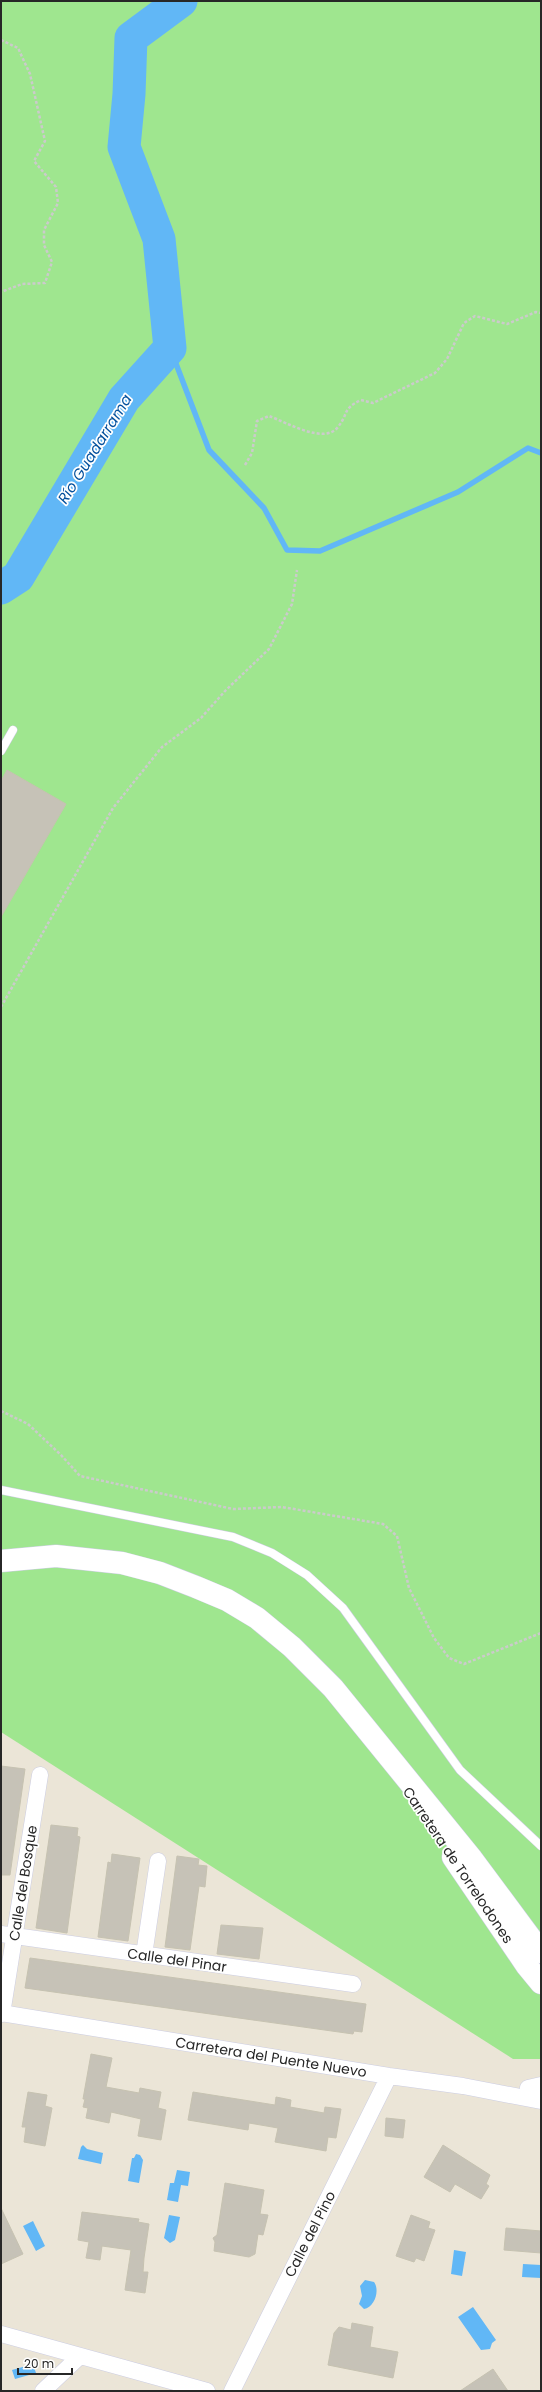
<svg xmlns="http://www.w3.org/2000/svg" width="542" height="2392" font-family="Poppins,sans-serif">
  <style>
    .green { fill: #9fe68f }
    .water { fill: #61b7f6 }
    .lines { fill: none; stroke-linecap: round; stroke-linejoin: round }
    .stream { stroke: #61b7f6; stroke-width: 5.5 }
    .river { stroke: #61b7f6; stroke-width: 33 }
    .building { fill: #c6c2b7; stroke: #c6c2b1 }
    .lane-casing { stroke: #cccde2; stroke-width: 9 }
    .street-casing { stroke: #cccde2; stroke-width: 17 }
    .secondary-casing { stroke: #cccde2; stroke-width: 23 }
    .path { stroke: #cbcbcb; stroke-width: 2.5; stroke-dasharray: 3 2; stroke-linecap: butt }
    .lane { stroke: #fff; stroke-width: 8 }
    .street { stroke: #fff; stroke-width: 16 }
    .secondary { stroke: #fff; stroke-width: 22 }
    .labels { text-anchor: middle; stroke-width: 3.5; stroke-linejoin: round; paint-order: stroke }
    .street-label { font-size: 14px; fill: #272727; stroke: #fff }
    .water-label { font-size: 15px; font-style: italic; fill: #05519d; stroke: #fff }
  </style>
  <rect width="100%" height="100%" fill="#ebe5d7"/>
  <path class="green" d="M 1,1 L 541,1 L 541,2059 L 513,2059 L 1,1732 Z"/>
  <path class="water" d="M 83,2145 L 87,2149 L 103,2153 L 101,2164 L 78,2159 L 81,2147 Z
    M 136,2154 L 140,2155 L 143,2160 L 139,2183 L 128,2181 L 132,2158 L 134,2158 Z
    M 177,2170 L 190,2172 L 188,2186 L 181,2185 L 178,2202 L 167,2200 L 170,2183 L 174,2183 Z
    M 169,2215 L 180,2217 L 175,2240 L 170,2243 L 164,2238 Z
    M 33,2221 L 45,2246 L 36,2251 L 23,2226 Z
    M 454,2250 L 466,2252 L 462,2276 L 451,2274 Z
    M 523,2264 L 541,2265 L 541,2278 L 522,2277 Z
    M 365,2280 L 374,2282 C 380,2290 375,2307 364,2309 L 359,2304 L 362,2296 L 360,2286 Z
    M 473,2307 L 496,2340 L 492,2343 L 490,2349 L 481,2350 L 458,2317 Z
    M 33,2364 L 36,2373 L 15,2379 L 12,2370 Z"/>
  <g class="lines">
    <path class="stream" d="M 170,348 L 209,450 L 264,508 L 287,550 L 320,551 L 458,492 L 528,448 L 541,453"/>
    <path class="river" d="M 1,588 L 18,577 L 124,399 L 170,348 L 159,239 L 124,147 L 129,94 L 131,38 L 181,1"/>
  </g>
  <path class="building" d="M 7,770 L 66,804 L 1,917 L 1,781 Z
    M 1,1766 L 25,1769 L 10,1875 L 1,1875 Z
    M 51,1825 L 78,1828 L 77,1836 L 80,1837 L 67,1933 L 36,1928 Z
    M 112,1854 L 140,1858 L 128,1941 L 98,1937 L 108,1862 L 111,1863 Z
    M 177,1856 L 199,1859 L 198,1865 L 207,1866 L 205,1887 L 199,1886 L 190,1950 L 165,1947 Z
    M 221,1925 L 263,1928 L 259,1959 L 217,1954 Z
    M 30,1958 L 366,2004 L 362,2032 L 354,2031 L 353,2034 L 25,1988 Z
    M 91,2054 L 112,2058 L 106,2087 L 139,2093 L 140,2088 L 161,2092 L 158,2108 L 166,2110 L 161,2140 L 138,2136 L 141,2119 L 111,2112 L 109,2123 L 86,2118 L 88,2108 L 83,2107 L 85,2099 L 83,2099 Z
    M 28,2092 L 47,2095 L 45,2106 L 52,2108 L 45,2146 L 24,2142 L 26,2127 L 22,2127 Z
    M 193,2092 L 275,2105 L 276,2097 L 291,2100 L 290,2107 L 324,2113 L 325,2107 L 341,2109 L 336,2138 L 328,2137 L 326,2151 L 275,2142 L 278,2128 L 249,2123 L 248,2130 L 188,2120 Z
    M 386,2118 L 405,2120 L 403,2138 L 385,2136 Z
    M 443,2145 L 490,2175 L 486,2184 L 489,2186 L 481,2199 L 455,2184 L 450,2192 L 424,2177 Z
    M 225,2183 L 264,2190 L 260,2214 L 268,2215 L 263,2235 L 258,2234 L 255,2254 L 249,2257 L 214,2251 L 215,2242 L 213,2238 L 217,2235 Z
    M 1,2208 L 23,2254 L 1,2264 Z
    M 82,2212 L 139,2219 L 138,2222 L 149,2224 L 144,2258 L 143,2272 L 148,2272 L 145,2293 L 125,2290 L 131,2250 L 102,2246 L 100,2260 L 86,2258 L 89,2242 L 78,2240 Z
    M 411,2215 L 430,2222 L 428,2228 L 435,2230 L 424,2261 L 416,2258 L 414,2262 L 396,2256 Z
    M 506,2228 L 541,2231 L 541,2253 L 504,2250 Z
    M 352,2323 L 373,2327 L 370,2347 L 398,2352 L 393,2378 L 328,2365 L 334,2333 L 339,2327 L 351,2330 Z
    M 493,2369 L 508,2391 L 460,2391 Z"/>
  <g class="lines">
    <defs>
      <path id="lane" d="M 1,751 L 13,730
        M 1,1490 L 233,1537 L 272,1553 L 307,1575 L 343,1608 L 460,1770 L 541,1846"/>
      <path id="street" d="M 1,1934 L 353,1984
        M 144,1955 L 158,1861
        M 1,2013 L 389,2076 L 463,2086 L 541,2101
        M 2,2014 L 40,1775
        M 528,2088 L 541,2085
        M 1,2334 L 207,2391
        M 43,2391 L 80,2356
        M 232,2391 L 389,2076"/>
      <path id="secondary" d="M 1,1561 L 56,1556 L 122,1563 L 160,1573 L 196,1587 L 227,1600 L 257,1618 L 292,1647 L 333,1688 L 472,1859 L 541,1952
        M 453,1857 L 527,1966 L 541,1983"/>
    </defs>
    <use href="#lane" class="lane-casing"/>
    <use href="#street" class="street-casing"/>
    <use href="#secondary" class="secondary-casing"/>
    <path class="path" d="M 1,40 L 18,48 L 30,74 L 45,141 L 34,161 L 56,187 L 58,203 L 44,230 L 44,245 L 52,262 L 45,283 L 22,284 L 1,292
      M 245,465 L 252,453 L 257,421 L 269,416 C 286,422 324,445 338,427 C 349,413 342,409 361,400 L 373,403 L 435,373 L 447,359 L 464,323 L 475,316 L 507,324 L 536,312 L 541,313
      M 1,1007 L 113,808 L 162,747 L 201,718 L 226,690 L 269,649 L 292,604 L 297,570
      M 1,1411 L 28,1424 L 61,1455 L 80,1476 L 233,1509 L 282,1507 L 383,1524 L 397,1536 L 409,1588 L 434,1638 L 449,1658 L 464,1664 L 541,1633"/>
    <use href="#lane" class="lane"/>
    <use href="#street" class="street"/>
    <use href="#secondary" class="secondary"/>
  </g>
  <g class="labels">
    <g class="street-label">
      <text transform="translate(458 1865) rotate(56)" y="5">Carretera de Torrelodones</text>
      <text transform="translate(23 1883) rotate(-81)" y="5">Calle del Bosque</text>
      <text transform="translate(177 1960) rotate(8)" y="5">Calle del Pinar</text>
      <text transform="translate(271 2057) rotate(9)" y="5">Carretera del Puente Nuevo</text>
      <text transform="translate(310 2234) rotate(-63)" y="5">Calle del Pino</text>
    </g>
    <g class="water-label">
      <text transform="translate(95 449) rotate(-58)" y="5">Río Guadarrama</text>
    </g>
  </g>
  <rect width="542" height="2392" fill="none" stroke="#272727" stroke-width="4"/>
  <path d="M18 2368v6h54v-6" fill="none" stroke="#272727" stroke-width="2"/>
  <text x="24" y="2368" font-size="12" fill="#272727" stroke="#ffffff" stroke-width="3" paint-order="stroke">20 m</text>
</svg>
